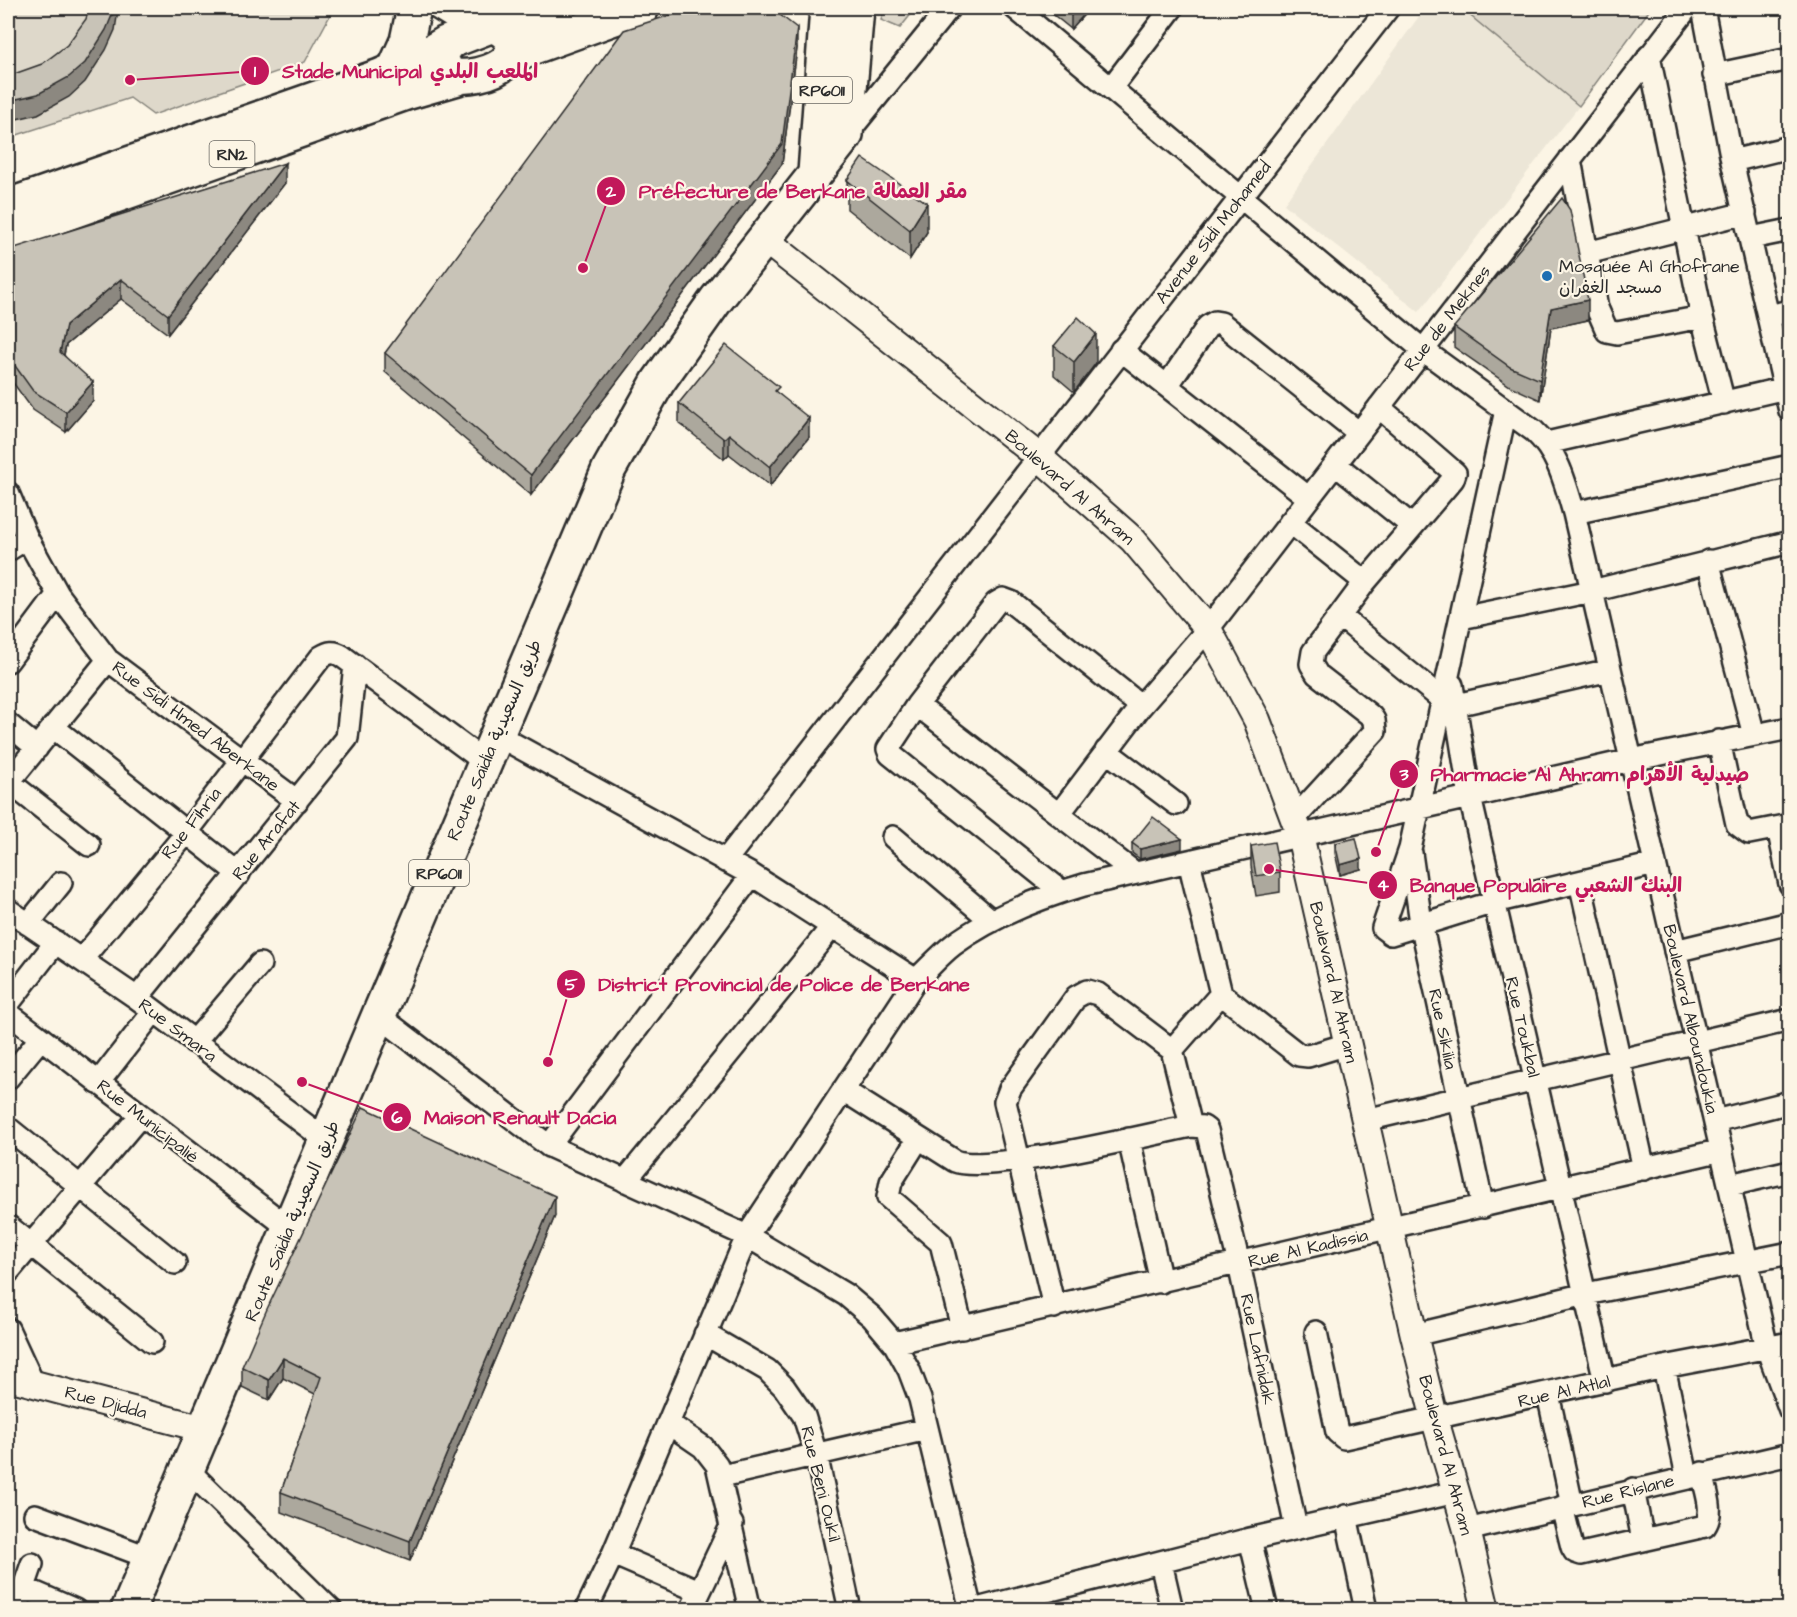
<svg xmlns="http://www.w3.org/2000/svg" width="1797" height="1617" font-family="'Architects Daughter','Playpen Sans Arabic',sans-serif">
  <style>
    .built { fill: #ece6d7 }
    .green { fill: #ded8ca; stroke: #84827a; stroke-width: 1.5 }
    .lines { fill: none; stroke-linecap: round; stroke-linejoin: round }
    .minor-casing { stroke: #2b2b2b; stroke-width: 26 }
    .tertiary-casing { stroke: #2b2b2b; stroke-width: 30 }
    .trunk-casing { stroke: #2b2b2b; stroke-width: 38 }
    .minor { stroke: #fcf5e5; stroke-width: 21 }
    .tertiary { stroke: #fcf5e5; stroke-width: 26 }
    .trunk { stroke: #fcf5e5; stroke-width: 33 }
    .wall { fill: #aca89d; stroke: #2b2b2b; stroke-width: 1.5 }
    .shaded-wall { fill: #8c8880; stroke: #2b2b2b; stroke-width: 1.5 }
    .building { fill: #c8c3b7; stroke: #2b2b2b; stroke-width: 1.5 }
    .poi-dot { fill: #1f6fb2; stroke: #fcf5e5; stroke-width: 2 }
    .labels { text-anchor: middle; stroke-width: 4.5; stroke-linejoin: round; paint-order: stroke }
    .shield { fill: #fcf5e5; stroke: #6a6863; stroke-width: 1.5 }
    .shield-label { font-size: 16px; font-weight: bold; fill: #2b2b2b }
    .street-label { font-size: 18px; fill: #2b2b2b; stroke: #fcf5e5 }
    .poi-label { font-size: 18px; fill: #2b2b2b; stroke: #fcf5e5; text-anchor: start }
    .leader { fill: none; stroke: #c2185b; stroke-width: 2 }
    .callout-dot { fill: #c2185b; stroke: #fcf5e5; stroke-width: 2 }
    .mark-label { font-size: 18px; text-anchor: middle; font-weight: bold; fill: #fff }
    .callout-label { font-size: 20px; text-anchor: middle; font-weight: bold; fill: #c2185b; stroke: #fcf5e5; stroke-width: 4.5; stroke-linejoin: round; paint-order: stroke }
  </style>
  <rect width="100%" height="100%" fill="#fcf5e5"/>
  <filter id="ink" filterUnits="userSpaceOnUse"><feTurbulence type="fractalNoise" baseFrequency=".0167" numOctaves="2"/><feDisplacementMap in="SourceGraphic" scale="12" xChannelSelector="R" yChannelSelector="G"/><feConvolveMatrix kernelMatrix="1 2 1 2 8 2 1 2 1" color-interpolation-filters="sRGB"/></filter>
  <g filter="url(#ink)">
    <path class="built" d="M 1425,8 L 1461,8 L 1579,106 L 1419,312 L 1284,204 Z"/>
    <path class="green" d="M 8,8 L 334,8 L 305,62 L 153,115 L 130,98 L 8,138 Z
      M 885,8 L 916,8 L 900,28 L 881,20 Z
      M 1461,8 L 1651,8 L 1579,106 Z"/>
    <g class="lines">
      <defs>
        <path id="minor" d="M 437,8 L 474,31
          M 1015,8 L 1423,350 L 1534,431 C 1558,453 1565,482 1574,513 L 1767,1348 L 1790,1410
          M 1703,8 L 1732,161 L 1790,411
          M 1649,56 L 1702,317 L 1724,403
          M 1714,75 L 1790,59
          M 1111,88 L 1172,8
          M 846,135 L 949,8
          M 1570,159 L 1597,308 L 1607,331 L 1617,333 L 1702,317
          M 1732,161 L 1790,147
          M 1751,238 L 1790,230
          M 1587,253 L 1745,213
          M 1768,316 L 1790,311
          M 1121,350 L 1309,498
          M 1167,386 L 1208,326 L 1215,322 L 1221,323 L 1359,433
          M 1506,410 L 1410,849 L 1383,928 L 1391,934 L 1494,902 L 1655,864
          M 1547,443 L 1790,387
          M 1335,464 L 1411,525
          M 8,493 L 27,538 L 58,594 L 108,660 L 297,801
          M 1574,513 L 1790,466
          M 1290,522 L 1365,582
          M 8,550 L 27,538
          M 1708,561 L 1754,735
          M 1340,616 L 1444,701
          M 1461,618 L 1592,591 L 1790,542
          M 8,661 L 58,594
          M 1452,685 L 1470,797 L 1605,1381
          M 917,705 L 1135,873
          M 1456,705 L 1610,670
          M 8,724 L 37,748
          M 53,727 L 239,874
          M 497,735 L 752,875 L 916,980
          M 1719,741 L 1737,824 L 1749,833 L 1790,825
          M 1106,751 L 1176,804
          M 9,782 L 89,845
          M 8,783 L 108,660
          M 1059,814 L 1141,706 L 1208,629 L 1687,8
          M 1295,818 L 1375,731 L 1374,720 L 1371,716 L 1317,674 L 1311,664 L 1313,652 L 1365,582 L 1453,479 L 1455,473 L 1379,407
          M 1778,828 L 1790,884
          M 893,837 L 992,921
          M 1411,853 L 1421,923 L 1483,1207
          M 725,861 L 1388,8
          M 1189,861 L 1221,994 L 1299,1055 L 1308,1056 L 1348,1044
          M 1580,882 L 1644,1169
          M 1061,891 L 890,754 L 888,749 L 917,705 L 996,603 L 1003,599 L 1011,602 L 1141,706
          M 8,910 L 137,998 L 326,1140
          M 28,924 L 61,883
          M 1675,951 L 1790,923
          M 82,959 L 187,832 L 321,657 C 329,652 334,651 342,656 L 485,762
          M 137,998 L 347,738 L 355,665
          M 8,1004 L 56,942
          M 8,1013 L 289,1228
          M 378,1015 L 549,1146 L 747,1236 L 846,1295 L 872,1317 L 894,1343 L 909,1370 L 920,1399 L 971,1610
          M 194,1042 L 260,964
          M 1172,1050 L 1221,994
          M 8,1078 L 41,1038
          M 98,1083 L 154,1011
          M 843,1090 L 955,1161 C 988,1174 1147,1135 1191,1126 L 1203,1127 L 1207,1130 L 1239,1264 L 1296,1528
          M 1366,1120 L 1790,1020
          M 1715,1121 L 1790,1102
          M 8,1128 L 175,1263
          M 918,1139 L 891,1182 L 888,1197 L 941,1243 L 962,1328
          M 1129,1139 L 1161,1282
          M 549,1146 L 752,875
          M 625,1181 L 831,928
          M 1730,1185 L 1790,1171
          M 8,1226 L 152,1342
          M 8,1272 L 140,1116
          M 1054,1307 L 1005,1102 L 1010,1089 L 1076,997 L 1087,991 L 1098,994 L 1172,1050 L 1191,1126
          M 8,1329 L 32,1381
          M 1316,1332 L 1337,1432 L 1344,1438 L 1664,1367 L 1790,1343
          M 705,1334 L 767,1370 L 784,1387 L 804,1416 L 816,1454 L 850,1610
          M 1414,1335 L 1586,1294 L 1790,1253
          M 894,1343 L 1722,1150
          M 1664,1367 L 1687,1476
          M 1548,1394 L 1572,1505
          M 668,1423 L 703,1447 L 717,1465 L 750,1610
          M 187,1469 L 331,1610
          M 722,1476 L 927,1429
          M 1633,1489 L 1643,1540
          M 1562,1507 L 1572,1547 L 1575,1552 L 1581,1554 L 1705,1526 C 1715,1511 1705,1489 1702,1473
          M 35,1515 L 150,1558
          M 1346,1516 L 1366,1610
          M 1467,1530 L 1790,1454
          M 1250,1539 L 1267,1610
          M 613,1554 L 699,1591
          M 1161,1563 L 1172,1610
          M 24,1588 L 75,1610
          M 16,1610 L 32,1564
          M 586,1610 L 613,1554 L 747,1236 L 916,980 C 928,969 940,955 953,945 C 991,917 1039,898 1084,885 L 1631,760 L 1790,728
          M 691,1610 L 732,1524
          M 973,1610 L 1250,1539 L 1456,1492"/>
        <path id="tertiary" d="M 764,239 L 1038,456 L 1133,540 L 1208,629 L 1257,720 L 1300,835 L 1414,1335 L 1435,1420 L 1467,1530 L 1486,1610
          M 8,1377 L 204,1429"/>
        <path id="trunk" d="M 490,26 C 506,28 520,44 508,59 C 498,73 460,82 447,72 L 440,55 L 446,43 Z
          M 490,26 L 521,20 L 559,8
          M 508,60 L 531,48 L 642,8
          M 394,70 L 407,41 L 414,8
          M 815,173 L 827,8
          M 8,206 L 380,76 L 421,58 L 446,43
          M 8,234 L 406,93 L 458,78
          M 128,1610 L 609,469 L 658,382 L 716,300 L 846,135 L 857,8"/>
      </defs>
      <use href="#minor" class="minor-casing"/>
      <use href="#tertiary" class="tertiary-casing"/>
      <use href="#trunk" class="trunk-casing"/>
      <use href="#minor" class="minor"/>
      <use href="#tertiary" class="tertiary"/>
      <use href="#trunk" class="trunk"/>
    </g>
    <path class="wall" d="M 1045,8 L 1090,8 L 1071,29 Z
      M 797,48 L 782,164 L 531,495 L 385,372 L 385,353 Z
      M 847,180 L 927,232 L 910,259 L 847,209 Z
      M 285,183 L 168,334 L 121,299 L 66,345 L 64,355 L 93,401 L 66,432 L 33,410 L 8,376 L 8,250 Z
      M 1588,320 L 1551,328 L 1540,400 L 1510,386 L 1454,347 L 1454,327 Z
      M 1054,346 L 1096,363 L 1074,392 L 1054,375 Z
      M 779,394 L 809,437 L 770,486 L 729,454 L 724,459 L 679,423 L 679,403 Z
      M 1132,843 L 1182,849 L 1140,859 L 1132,853 Z
      M 1335,843 L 1361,869 L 1340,875 L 1335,853 Z
      M 1251,846 L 1280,872 L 1280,892 L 1256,896 L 1251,866 Z
      M 555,1216 L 410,1561 L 281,1512 L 281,1492 L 315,1394 L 283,1378 L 269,1400 L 242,1387 L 242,1367 Z"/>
    <path class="shaded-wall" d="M 115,8 L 118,8 L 118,10 L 115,30 L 106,50 L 85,82 L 69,97 L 38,114 L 8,121 L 8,101 Z
      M 1071,8 L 1090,8 L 1071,29 Z
      M 797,28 L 797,48 L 782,164 L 531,495 L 531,475 Z
      M 285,163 L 285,183 L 168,334 L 168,315 Z
      M 927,203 L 927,232 L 910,259 L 910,230 Z
      M 121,279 L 121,299 L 66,345 L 60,372 L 60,352 L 66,325 Z
      M 1588,300 L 1588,320 L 1551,328 L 1540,400 L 1540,380 L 1551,308 Z
      M 1096,334 L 1096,363 L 1074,392 L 1074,362 Z
      M 93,382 L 93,401 L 66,432 L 66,412 Z
      M 809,418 L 809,437 L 770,486 L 770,467 Z
      M 729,434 L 729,454 L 724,459 L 724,439 Z
      M 1182,839 L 1182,849 L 1140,859 L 1140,849 Z
      M 1361,859 L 1361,869 L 1340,875 L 1340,865 Z
      M 555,1196 L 555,1216 L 410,1561 L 410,1541 Z
      M 283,1358 L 283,1378 L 269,1400 L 269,1380 Z"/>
    <path class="building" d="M 89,8 L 115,8 L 106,30 L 85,63 L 69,77 L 38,94 L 8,101 L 8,75 L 14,74 L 42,64 L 67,45 L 86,19 Z
      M 692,8 L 771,8 L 797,28 L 782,144 L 531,475 L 385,353 L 624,30 Z
      M 862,158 L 927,203 L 910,230 L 847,180 Z
      M 285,163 L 168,315 L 121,279 L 66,325 L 60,352 L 93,382 L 66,412 L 33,391 L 8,356 L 8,250 Z
      M 1562,198 L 1570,210 L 1588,300 L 1551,308 L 1540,380 L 1510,367 L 1454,327 Z
      M 1078,317 L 1096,334 L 1074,362 L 1054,346 Z
      M 726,345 L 779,387 L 775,391 L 809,418 L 770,467 L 729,434 L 724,439 L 679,403 Z
      M 1153,817 L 1182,839 L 1140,849 L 1132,843 Z
      M 1356,838 L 1361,859 L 1340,865 L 1335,843 Z
      M 1274,842 L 1280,872 L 1256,876 L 1251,846 Z
      M 363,1107 L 555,1196 L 410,1541 L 281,1492 L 321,1377 L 283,1358 L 269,1380 L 242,1367 L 267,1309 Z"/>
  </g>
  <circle class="poi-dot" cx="1547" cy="276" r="6"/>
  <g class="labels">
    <g class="shield">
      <rect x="792" y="77" width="60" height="26" rx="4.5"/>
      <rect x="209.5" y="141" width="45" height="26" rx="4.5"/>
      <rect x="409" y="860" width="60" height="26" rx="4.5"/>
    </g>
    <g class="shield-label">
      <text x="822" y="96">RP6011</text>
      <text x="232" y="160">RN2</text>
      <text x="439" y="879">RP6011</text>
    </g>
    <g class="street-label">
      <text transform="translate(1213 232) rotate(-52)" y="6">Avenue Sidi Mohamed</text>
      <text transform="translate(1447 318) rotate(-52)" y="6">Rue de Meknes</text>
      <text transform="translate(1070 487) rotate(41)" y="6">Boulevard Al Ahram</text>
      <text transform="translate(196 726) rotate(37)" y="6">Rue Sidi Hmed Aberkane</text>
      <text transform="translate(494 740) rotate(-67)" y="6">Route Saïdia طريق السعيدية</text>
      <text transform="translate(191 823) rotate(-52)" y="6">Rue Fihria</text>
      <text transform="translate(266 840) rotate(-51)" y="6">Rue Arafat</text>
      <text transform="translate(1334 982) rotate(77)" y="6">Boulevard Al Ahram</text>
      <text transform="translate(1691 1019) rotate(77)" y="6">Boulevard Alboundoukia</text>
      <text transform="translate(1523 1027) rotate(77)" y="6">Rue Toukbal</text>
      <text transform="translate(1443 1029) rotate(78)" y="6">Rue Sikilia</text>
      <text transform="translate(178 1030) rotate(37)" y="6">Rue Smara</text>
      <text transform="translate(148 1121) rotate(38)" y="6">Rue Municipalié</text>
      <text transform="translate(292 1221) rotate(-67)" y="6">Route Saïdia طريق السعيدية</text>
      <text transform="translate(1308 1248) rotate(-13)" y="6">Rue Al Kadissia</text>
      <text transform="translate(1258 1349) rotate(78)" y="6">Rue Lafnidak</text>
      <text transform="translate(1564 1391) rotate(-13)" y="6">Rue Al Atlal</text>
      <text transform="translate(106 1402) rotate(15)" y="6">Rue Djidda</text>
      <text transform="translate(1446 1455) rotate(75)" y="6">Boulevard Al Ahram</text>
      <text transform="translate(821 1484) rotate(76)" y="6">Rue Beni Oukil</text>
      <text transform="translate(1628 1491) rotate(-14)" y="6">Rue Rislane</text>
    </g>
    <g class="poi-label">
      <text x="1559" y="272">Mosquée Al Ghofrane<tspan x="1559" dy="21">مسجد الغفران</tspan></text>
    </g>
  </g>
  <path class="leader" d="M130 80L255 71M583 268L611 191M1376 852L1404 774M1269 869L1383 885M548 1062L571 984M302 1082L397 1117"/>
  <g class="callout-dot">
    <circle cx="130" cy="80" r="6"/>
    <circle cx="583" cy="268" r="6"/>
    <circle cx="1376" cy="852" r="6"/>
    <circle cx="1269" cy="869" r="6"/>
    <circle cx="548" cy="1062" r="6"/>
    <circle cx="302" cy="1082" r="6"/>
    <circle cx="255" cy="71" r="15"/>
    <circle cx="611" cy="191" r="15"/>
    <circle cx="1404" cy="774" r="15"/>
    <circle cx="1383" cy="885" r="15"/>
    <circle cx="571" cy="984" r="15"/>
    <circle cx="397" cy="1117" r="15"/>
  </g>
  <g class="mark-label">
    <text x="255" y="77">1</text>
    <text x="611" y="197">2</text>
    <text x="1404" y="780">3</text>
    <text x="1383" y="891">4</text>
    <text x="571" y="990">5</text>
    <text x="397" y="1123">6</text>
  </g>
  <g class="callout-label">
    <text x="410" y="78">Stade Municipal الملعب البلدي</text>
    <text x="803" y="198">Préfecture de Berkane مقر العمالة</text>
    <text x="1590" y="781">Pharmacie Al Ahram صيدلية الأهرام</text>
    <text x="1546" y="892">Banque Populaire البنك الشعبي</text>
    <text x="784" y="991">District Provincial de Police de Berkane</text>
    <text x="520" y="1124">Maison Renault Dacia</text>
  </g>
  <rect width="1797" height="1617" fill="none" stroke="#fcf5e5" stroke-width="30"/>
  <rect x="15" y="15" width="1767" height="1587" fill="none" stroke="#2b2b2b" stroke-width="2" filter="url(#ink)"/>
</svg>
